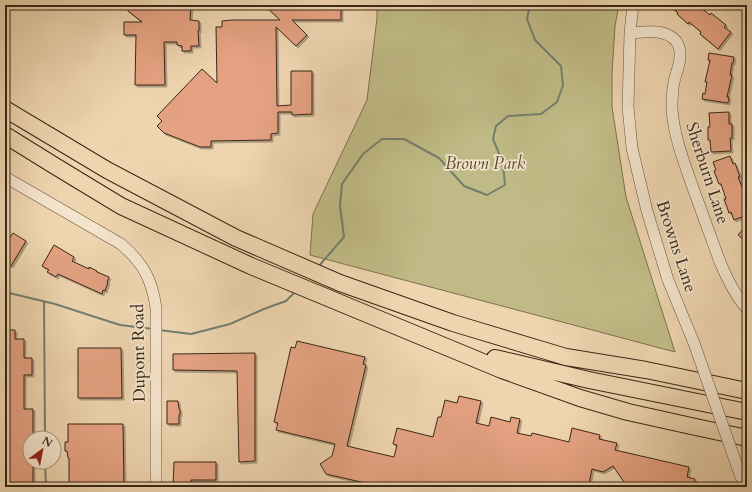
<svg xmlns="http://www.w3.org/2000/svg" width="752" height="492" font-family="Cardo,serif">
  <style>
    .green { fill: #c0bb86; stroke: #7c714e }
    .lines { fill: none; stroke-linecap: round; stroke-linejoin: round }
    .stream { stroke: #737f6e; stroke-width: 2 }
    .building { fill: #e5a282; stroke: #382716; filter: url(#shadow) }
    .minor-casing { stroke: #66523c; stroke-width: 12 }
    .highway-casing { stroke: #382716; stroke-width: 18 }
    .minor { stroke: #f4e4cc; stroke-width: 11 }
    .highway { stroke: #eed5b0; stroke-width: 16 }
    .minor-bridge-casing { stroke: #66523c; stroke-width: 12; stroke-linecap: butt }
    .minor-bridge { stroke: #f4e4cc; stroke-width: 11 }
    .labels { text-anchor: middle; stroke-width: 3.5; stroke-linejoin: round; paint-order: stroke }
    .park-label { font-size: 17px; font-style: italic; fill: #5a4c32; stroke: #f4e4cc }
    .street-label { font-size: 17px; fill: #382716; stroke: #f4e4cc }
  </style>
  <defs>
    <filter id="shadow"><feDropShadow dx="2" dy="2" stdDeviation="0" flood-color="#0004"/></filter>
  </defs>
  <rect width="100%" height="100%" fill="#eed5b0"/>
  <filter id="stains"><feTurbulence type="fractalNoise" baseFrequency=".005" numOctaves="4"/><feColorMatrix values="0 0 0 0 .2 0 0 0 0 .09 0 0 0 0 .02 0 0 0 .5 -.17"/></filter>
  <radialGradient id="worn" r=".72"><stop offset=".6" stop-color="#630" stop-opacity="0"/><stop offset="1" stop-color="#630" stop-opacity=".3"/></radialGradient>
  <path class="green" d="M 377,5 L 619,5 L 615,26 L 612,73 L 612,107 L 626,197 L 675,352 L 310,255 L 313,214 L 367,100 L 377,18 Z"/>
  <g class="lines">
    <path class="stream" d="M 318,267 L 344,237 L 340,206 L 342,184 L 363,154 L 382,139 L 404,139 L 439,158 L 464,186 L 487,195 L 505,185 L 503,163 L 493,139 L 496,126 L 508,116 L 541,114 L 557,102 L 563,85 L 561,66 L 535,40 L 527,19 L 530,5
      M 5,292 L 55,304 L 120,325 L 153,329
      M 44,302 L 45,438
      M 159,330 L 191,334 L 230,324 L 264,309 L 286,301 L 296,291
      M 45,462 L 46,487"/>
  </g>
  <path class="building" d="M 125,5 L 191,5 L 190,20 L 199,21 L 199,31 L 198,31 L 199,46 L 191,46 L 191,51 L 182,51 L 182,46 L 177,45 L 177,42 L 164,42 L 165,85 L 135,85 L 136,35 L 124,35 L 124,22 L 142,22 L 128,11 Z
    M 264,5 L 341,5 L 341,20 L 292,20 L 307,35 L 296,46 L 276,27 L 277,106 L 291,105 L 291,71 L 312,71 L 312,114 L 292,115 L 292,112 L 278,112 L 278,133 L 271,134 L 271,140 L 211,141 L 211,147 L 200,147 L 164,133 L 157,126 L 162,121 L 157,116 L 202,69 L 217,83 L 216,27 L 222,27 L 222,21 L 232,20 L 280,20 Z
    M 669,5 L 704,5 L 701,8 L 710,15 L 711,13 L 726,25 L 724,27 L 731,32 L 718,49 L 700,34 L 701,32 L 689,22 L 688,24 L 677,14 L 678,13 Z
    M 709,53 L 734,57 L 733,63 L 732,63 L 730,75 L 732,75 L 727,97 L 729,97 L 728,103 L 702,99 L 703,93 L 705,94 L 707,82 L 705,82 L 710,60 L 708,60 Z
    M 729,112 L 729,124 L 732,124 L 732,138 L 730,138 L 731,151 L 711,152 L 710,140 L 708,140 L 708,127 L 710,127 L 709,113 Z
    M 730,156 L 733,164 L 735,163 L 740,177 L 738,177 L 744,192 L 746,192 L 747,195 L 747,215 L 734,220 L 731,212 L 729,213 L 724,199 L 726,199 L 721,184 L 719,184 L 714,171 L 716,170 L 713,162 Z
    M 747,225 L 747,242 L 738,235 Z
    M 13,233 L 26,241 L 11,266 L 9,265 L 5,271 L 5,236 L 9,239 Z
    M 54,245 L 74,257 L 72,261 L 89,269 L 89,267 L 97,271 L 97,272 L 109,277 L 107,282 L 108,282 L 105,291 L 103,290 L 102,294 L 58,274 L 56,277 L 47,272 L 49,270 L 42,266 Z
    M 5,330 L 15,330 L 15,339 L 24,339 L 24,358 L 32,358 L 32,375 L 24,375 L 24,409 L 33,409 L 33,438 L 30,438 L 30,462 L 33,462 L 33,487 L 5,487 Z
    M 297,341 L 365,357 L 363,364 L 366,365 L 347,446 L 394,457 L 397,445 L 393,444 L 397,428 L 433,437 L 438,417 L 441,417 L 445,400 L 457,403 L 459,396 L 481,401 L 476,423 L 489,426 L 491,417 L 510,422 L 511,417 L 520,419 L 517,433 L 531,436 L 532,433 L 569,442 L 572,428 L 600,435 L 599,439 L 617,443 L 615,450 L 689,467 L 687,477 L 695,479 L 693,487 L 623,487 L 624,482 L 613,466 L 603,472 L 592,469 L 589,484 L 584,487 L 383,487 L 326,474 L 320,464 L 332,456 L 335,444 L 276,430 L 278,423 L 274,422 L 291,347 L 295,348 Z
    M 78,348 L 121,348 L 122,398 L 78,398 Z
    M 255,353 L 255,461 L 239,462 L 237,371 L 173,370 L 173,354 Z
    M 167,401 L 178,401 L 179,409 L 180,410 L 180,415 L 179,415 L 179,424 L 167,424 Z
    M 68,424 L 123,424 L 124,487 L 69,487 L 69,458 L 68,458 L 67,451 L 65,451 L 65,442 L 68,442 Z
    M 174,462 L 216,462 L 216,480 L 191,480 L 191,487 L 173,487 Z"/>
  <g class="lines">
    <defs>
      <path id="minor" d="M 633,5 L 630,33 L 628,107 L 632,148 L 647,211 L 668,280 L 694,343
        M 630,33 C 644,32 665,28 676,41 C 685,53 677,69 674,82 C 672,91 672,100 672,109 C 674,137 684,162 693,188 C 702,213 711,238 720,262 C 727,279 735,295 747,309
        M 5,177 L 121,244 C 143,263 152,279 156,308 L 156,487
        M 737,466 L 745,487"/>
      <path id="highway" d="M 5,109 L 107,170 L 236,238 L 340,283 L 453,323 L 566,357 L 646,370 L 747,391
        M 5,135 L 55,166 L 121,206 L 251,266 L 502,370 L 580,398 L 628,412 L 691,426 L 747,438
        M 495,358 L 589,380 L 747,412"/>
    </defs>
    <use href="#minor" class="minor-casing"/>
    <use href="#highway" class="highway-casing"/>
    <use href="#minor" class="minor"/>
    <use href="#highway" class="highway"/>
    <defs>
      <path id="minor-bridge" d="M 694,343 L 737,466"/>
    </defs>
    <use href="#minor-bridge" class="minor-bridge-casing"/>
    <use href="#minor-bridge" class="minor-bridge"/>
  </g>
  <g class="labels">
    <g class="park-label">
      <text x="485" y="169">Brown Park</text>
    </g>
    <g class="street-label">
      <text transform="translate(708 173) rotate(72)" y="6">Sherburn Lane</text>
      <text transform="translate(677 246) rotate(72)" y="6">Browns Lane</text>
      <text transform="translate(138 353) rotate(-91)" y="6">Dupont Road</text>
    </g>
  </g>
  <rect width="752" height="492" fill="none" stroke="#eed5b0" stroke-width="20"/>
  <rect x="6" y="6" width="740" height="480" fill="none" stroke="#382716" stroke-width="2"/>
  <rect x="10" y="10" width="732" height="472" fill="none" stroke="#382716"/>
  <g transform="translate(42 450) rotate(32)"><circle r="19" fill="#f4e4cc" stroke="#a99883"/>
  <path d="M0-3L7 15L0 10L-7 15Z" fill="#8f2418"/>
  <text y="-6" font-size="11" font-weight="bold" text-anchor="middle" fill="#382716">N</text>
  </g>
  <rect width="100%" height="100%" filter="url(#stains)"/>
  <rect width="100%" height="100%" fill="url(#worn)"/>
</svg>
